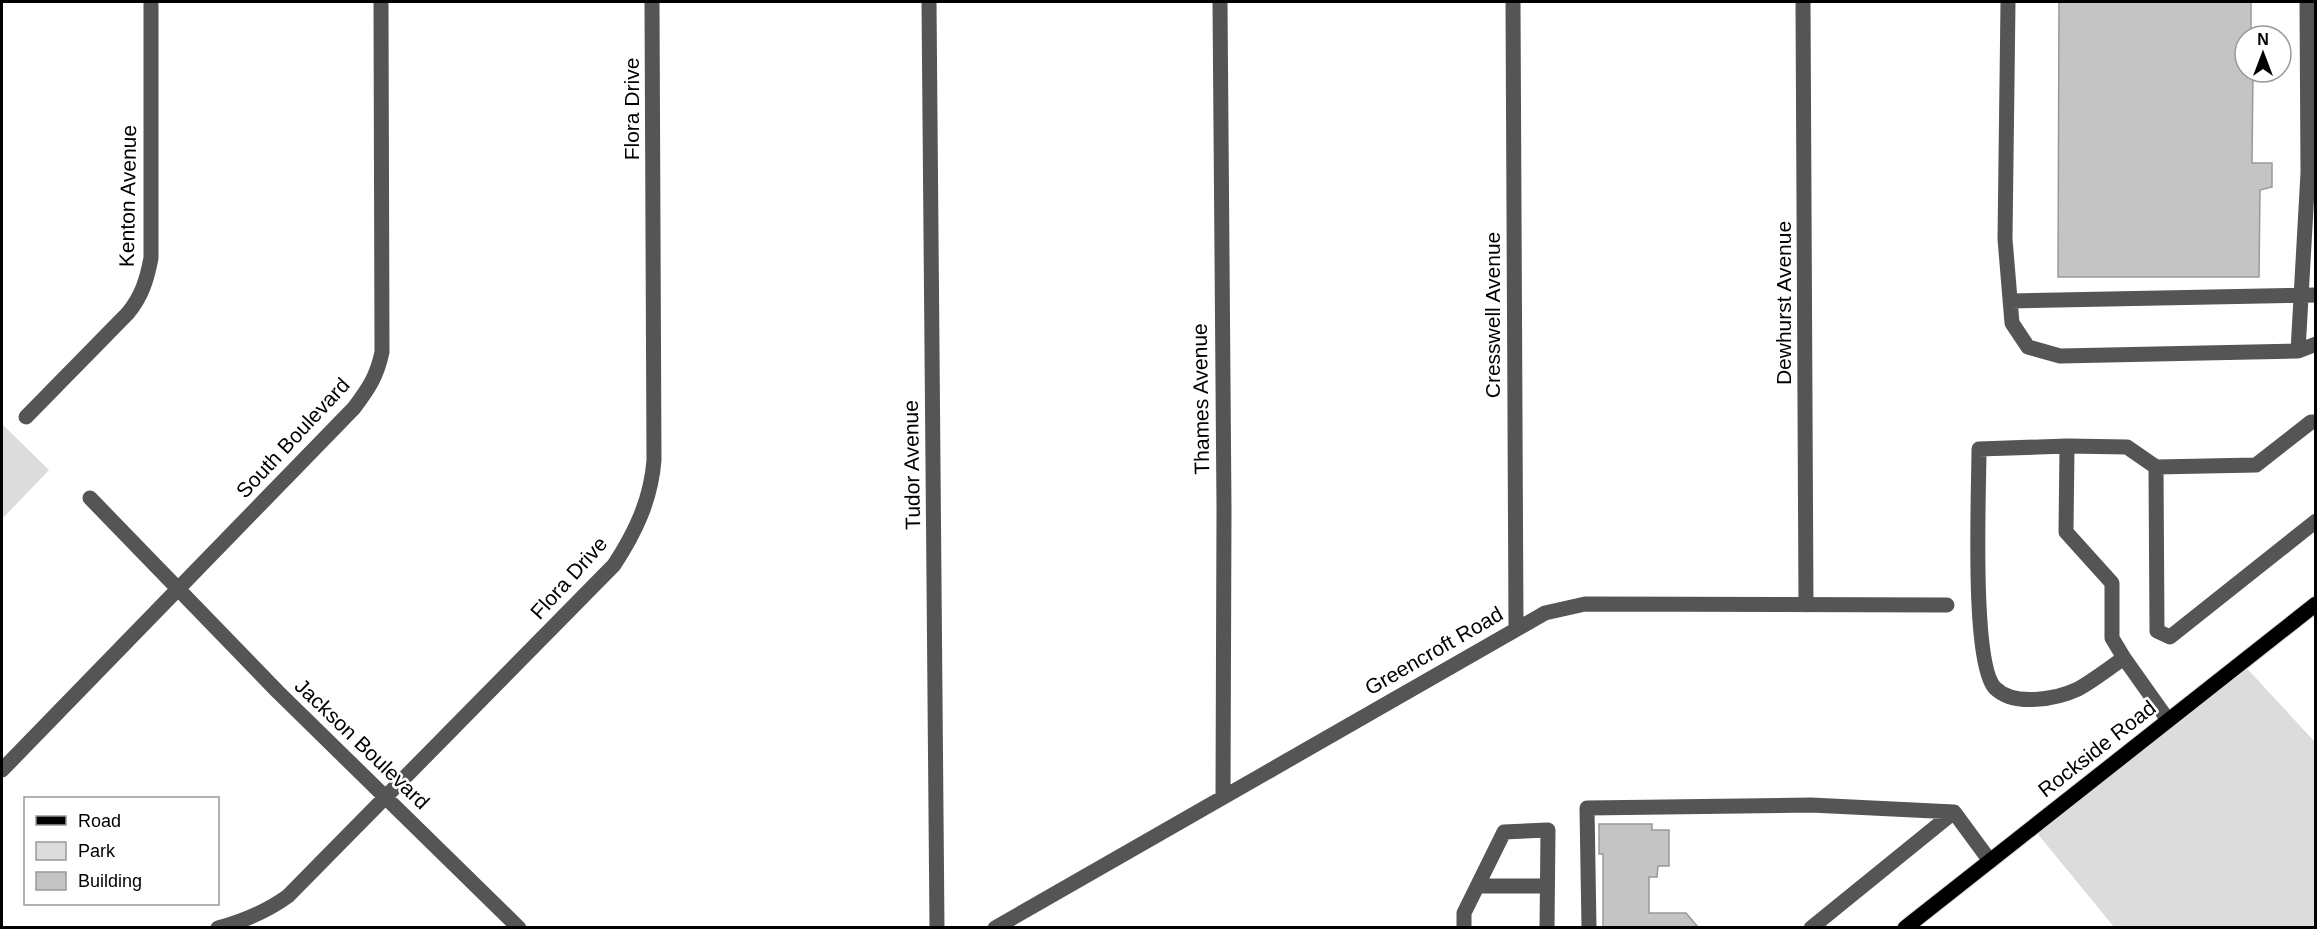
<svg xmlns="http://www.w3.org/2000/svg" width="2317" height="929" font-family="Arial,sans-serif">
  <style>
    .green { fill: #dcdcdc }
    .building { fill: #c4c4c4; stroke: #999; stroke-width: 1.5 }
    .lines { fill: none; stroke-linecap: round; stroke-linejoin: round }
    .major-casing { stroke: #dbdbdb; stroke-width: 17 }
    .minor { stroke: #555; stroke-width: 15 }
    .major { stroke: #000; stroke-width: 15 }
    .labels { text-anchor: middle; stroke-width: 5; stroke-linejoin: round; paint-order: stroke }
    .street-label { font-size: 21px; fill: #000; stroke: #fff }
  </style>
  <rect width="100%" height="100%" fill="#fff"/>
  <path class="green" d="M 2,424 L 49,470 L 2,519 Z
    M 2241,662 L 2315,742 L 2315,927 L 2114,927 L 2032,827 Z"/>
  <path class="building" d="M 2059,2 L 2251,2 L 2251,36 L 2245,36 L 2245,72 L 2253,72 L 2252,163 L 2272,163 L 2272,187 L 2260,190 L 2259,277 L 2058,277 Z
    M 1599,824 L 1652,824 L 1652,830 L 1669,830 L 1669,866 L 1658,866 L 1657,877 L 1649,877 L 1649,913 L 1686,913 L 1698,927 L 1603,927 L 1603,854 L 1599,854 Z"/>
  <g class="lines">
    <defs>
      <path id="major" d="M 1905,928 L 2316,604"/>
    </defs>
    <use href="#major" class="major-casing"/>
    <path class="minor" d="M 929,2 L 937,928
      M 1220,2 L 1224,509 L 1223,796
      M 1513,2 L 1516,628
      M 1803,2 L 1806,605
      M 2008,2 L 2005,239 L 2012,323 L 2028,347 L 2060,356 L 2298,351 L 2316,344
      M 2307,2 L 2308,173
      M 2010,301 L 2316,295
      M 2298,351 L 2308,173 L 2316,173
      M 26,417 L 128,313 C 142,296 147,279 151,258 L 151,2
      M 2067,446 L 1979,449 C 1979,490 1971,663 1995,688 C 2014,707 2057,699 2078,689 C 2094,680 2109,668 2124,658
      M 2156,467 L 2157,631 L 2170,637 L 2316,521
      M 90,498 L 278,692 L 519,928
      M 2168,720 L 2124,658 L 2112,638 L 2112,583 L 2066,532 L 2067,446 L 2127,447 L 2156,467 L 2256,465 L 2311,422 L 2316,422
      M 2,770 L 354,408 C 369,388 377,376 382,352 L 381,2
      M 1478,886 L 1547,886
      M 218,928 C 244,921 266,912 288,896 L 614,565 C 635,533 651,500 654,460 L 652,2
      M 995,928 L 1545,613 L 1585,604 L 1947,605
      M 1464,928 L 1464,913 L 1504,832 L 1548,830 L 1547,928
      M 1589,928 L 1587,808 L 1811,805 L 1954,812 L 1990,861
      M 1811,928 L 1954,812"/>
    <use href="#major" class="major"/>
  </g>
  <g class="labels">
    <g class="street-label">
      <text transform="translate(632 109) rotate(-90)" y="7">Flora Drive</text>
      <text transform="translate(128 196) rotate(-89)" y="7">Kenton Avenue</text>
      <text transform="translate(1784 303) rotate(-90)" y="7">Dewhurst Avenue</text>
      <text transform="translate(1493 315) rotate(-90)" y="7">Cresswell Avenue</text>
      <text transform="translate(1201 399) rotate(-91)" y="7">Thames Avenue</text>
      <text transform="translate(293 438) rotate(-47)" y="7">South Boulevard</text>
      <text transform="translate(912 465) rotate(-91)" y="7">Tudor Avenue</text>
      <text transform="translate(569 578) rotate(-48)" y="7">Flora Drive</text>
      <text transform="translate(1434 651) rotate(-30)" y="7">Greencroft Road</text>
      <text transform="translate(362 744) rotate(44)" y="7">Jackson Boulevard</text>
      <text transform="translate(2097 749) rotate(-38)" y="7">Rockside Road</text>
    </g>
  </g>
  <rect width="2317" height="929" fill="none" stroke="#000000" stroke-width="6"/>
  <rect x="24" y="797" width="195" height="108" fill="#ffffff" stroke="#999999" stroke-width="1.5"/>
  <rect x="36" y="816" width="30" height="9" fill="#000000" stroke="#999999" stroke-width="1.5"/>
  <text x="78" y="827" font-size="18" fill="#000000">Road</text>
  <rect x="36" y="842" width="30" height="18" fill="#dcdcdc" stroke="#999999" stroke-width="1.5"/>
  <text x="78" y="857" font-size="18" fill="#000000">Park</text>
  <rect x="36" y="872" width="30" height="18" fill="#c4c4c4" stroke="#999999" stroke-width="1.5"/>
  <text x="78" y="887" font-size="18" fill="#000000">Building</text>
  <g transform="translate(2263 54)"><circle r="28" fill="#ffffff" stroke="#999999" stroke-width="1.5"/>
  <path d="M0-4.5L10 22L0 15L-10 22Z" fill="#000000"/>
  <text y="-9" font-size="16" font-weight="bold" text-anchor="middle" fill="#000000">N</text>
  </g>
</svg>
